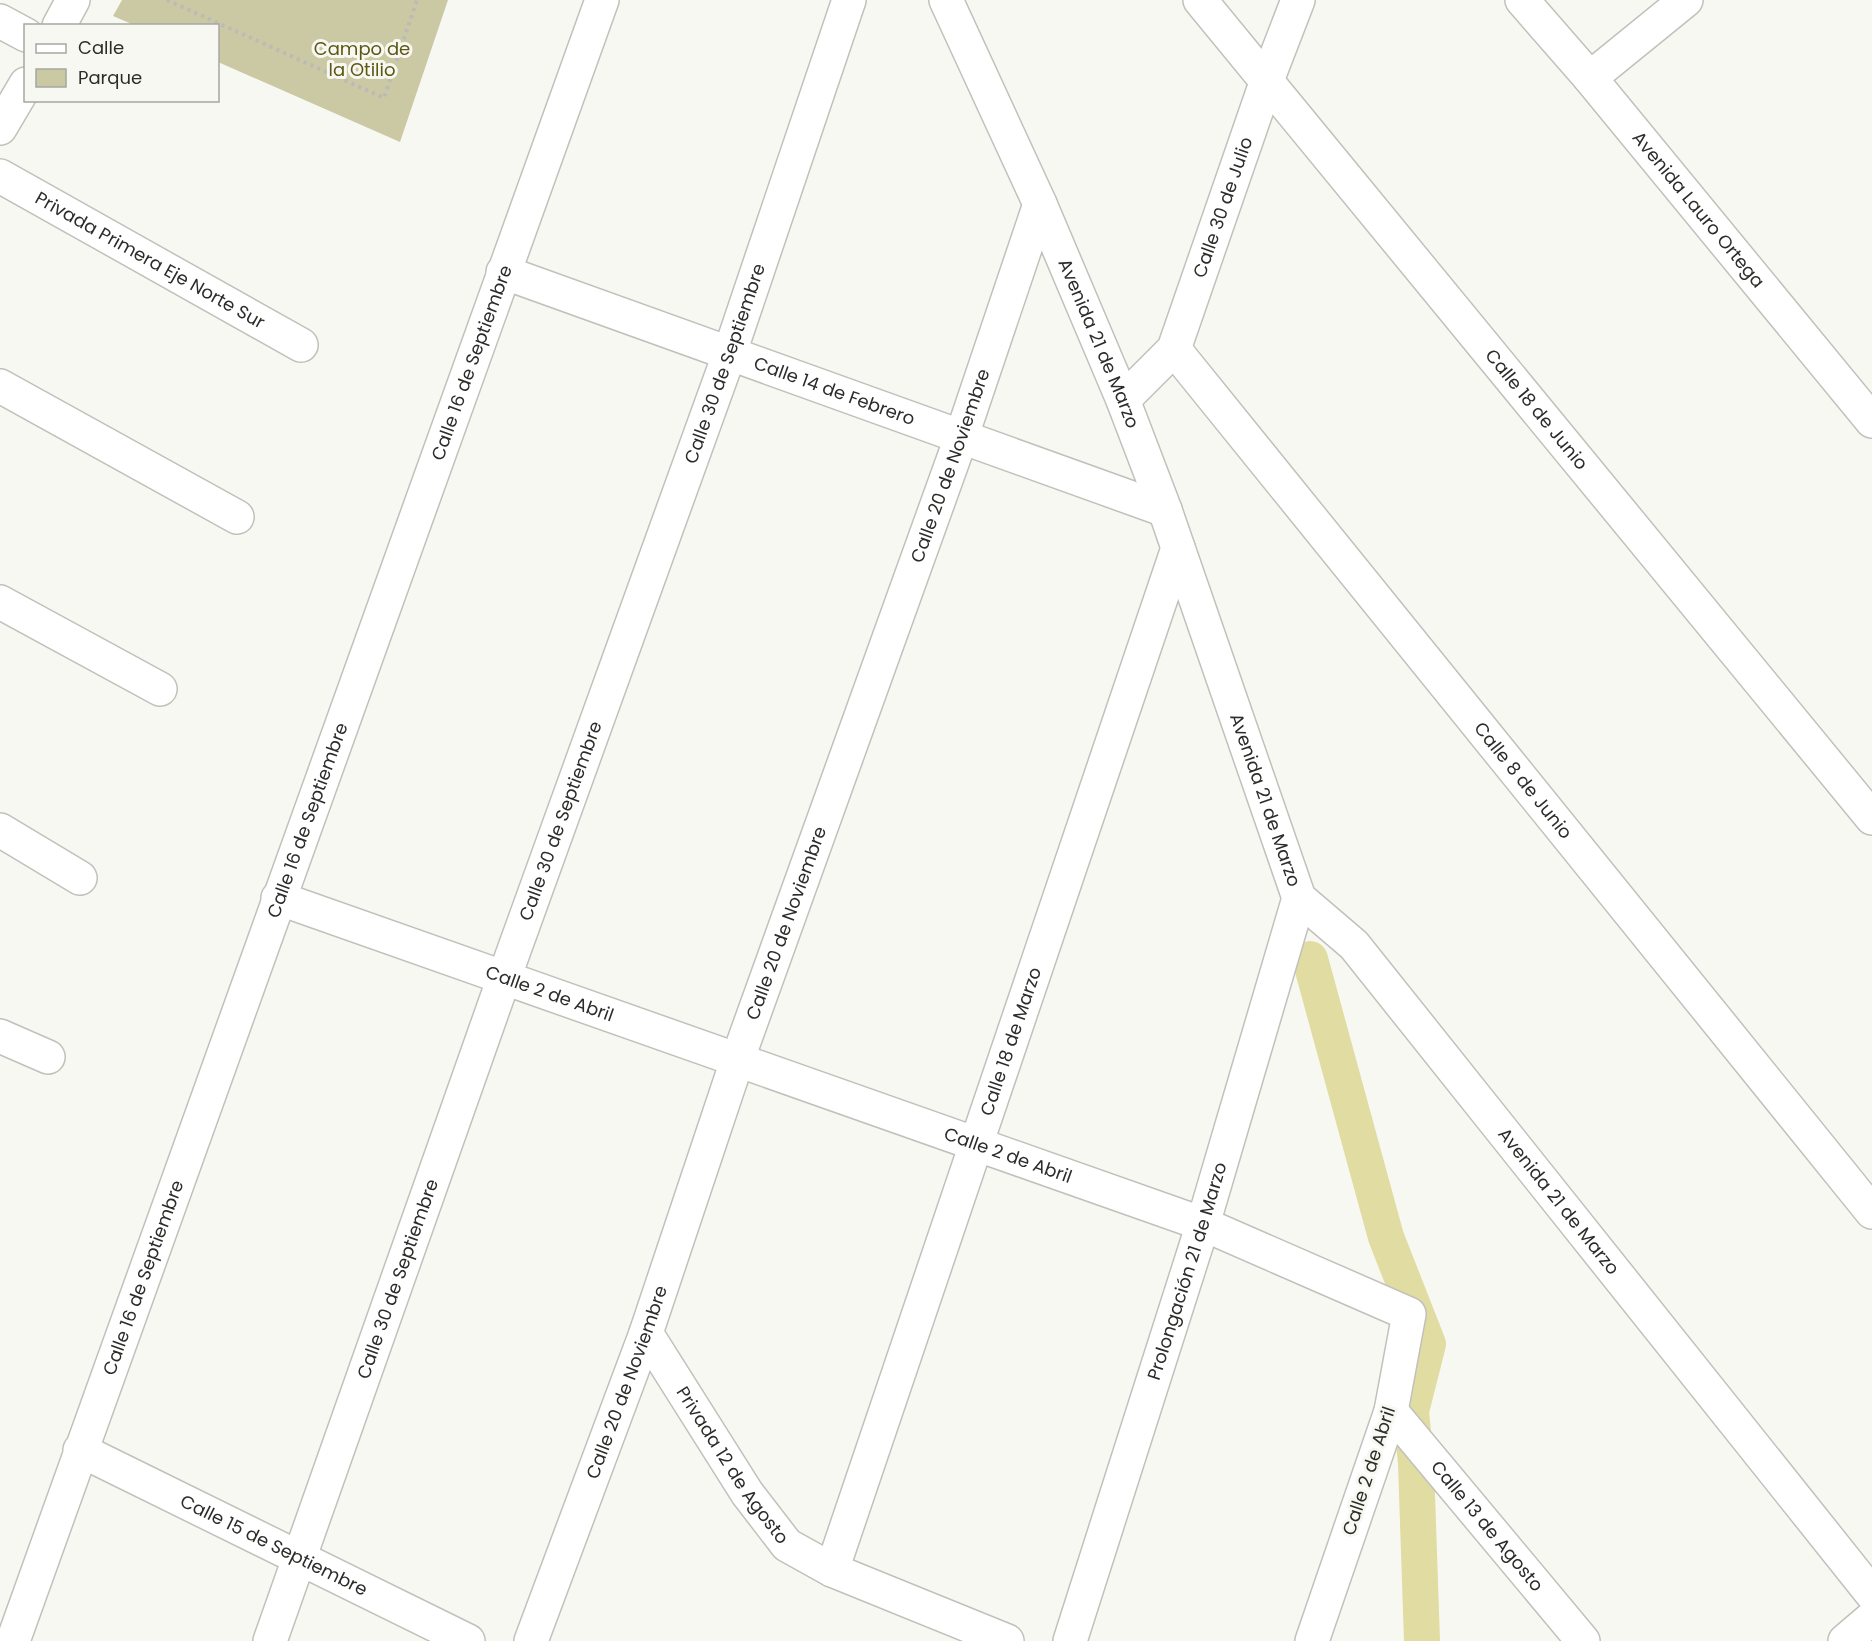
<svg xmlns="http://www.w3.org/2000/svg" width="1872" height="1641" font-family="Poppins,sans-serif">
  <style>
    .green { fill: #cbc8a4 }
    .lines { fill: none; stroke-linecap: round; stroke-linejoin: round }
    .canal { stroke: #e1dca1; stroke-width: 36 }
    .minor-casing { stroke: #c1c1bc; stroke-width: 36 }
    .path { stroke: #babab6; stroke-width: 4; stroke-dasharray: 3 4.5; stroke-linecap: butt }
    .minor { stroke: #fff; stroke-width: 33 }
    .labels { text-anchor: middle; stroke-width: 6; stroke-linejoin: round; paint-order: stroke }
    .park-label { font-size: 18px; fill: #5d5714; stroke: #f8f8f3 }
    .street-label { font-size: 18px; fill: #2c2c2a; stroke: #f8f8f3 }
  </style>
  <rect width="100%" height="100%" fill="#f8f8f3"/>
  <path class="green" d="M 122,0 L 448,0 L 400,142 L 218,62 L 218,26 L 134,25 L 113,16 Z"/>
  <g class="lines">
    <path class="canal" d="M 1310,959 L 1386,1237 L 1428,1344 L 1411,1411 L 1416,1464 L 1422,1641"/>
    <defs>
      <g id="minor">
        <path id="s1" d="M 946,0 L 1040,204 L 1123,400 L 1165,510 L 1299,898 L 1354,945 L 1872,1594"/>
        <path id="s2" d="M 1200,0 L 1872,818"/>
        <path id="s3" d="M 1522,0 L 1590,78 L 1872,421"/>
        <path d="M 0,21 L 26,35"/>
        <path d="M 59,26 L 73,0"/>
        <path d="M 1590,78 L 1686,0"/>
        <path d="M 0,128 L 26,84"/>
        <path id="s4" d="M 0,176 L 301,345"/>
        <path id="s5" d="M 503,272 L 1165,510"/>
        <path id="s6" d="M 1174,349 L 1872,1212"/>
        <path d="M 0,386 L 237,517"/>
        <path id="s7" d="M 1123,400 L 1174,349 L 1266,83 L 1298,0"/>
        <path d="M 0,602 L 160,689"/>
        <path d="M 0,830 L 80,878"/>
        <path id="s8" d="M 278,898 L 1203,1224 L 1409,1314 L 1391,1411 L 1312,1641"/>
        <path d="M 0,1036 L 48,1057"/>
        <path id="s9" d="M 646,1333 L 747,1493 L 787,1545 L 832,1570 L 1007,1641"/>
        <path id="s10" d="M 1391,1411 L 1583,1641"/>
        <path id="s11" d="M 80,1450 L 468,1641"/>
        <path id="s12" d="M 832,1570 L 1178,548"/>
        <path id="s13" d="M 13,1641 L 602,0"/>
        <path id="s14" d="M 270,1641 L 504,978 L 729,355 L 849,0"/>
        <path id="s15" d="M 531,1641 L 646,1333 L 738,1058 L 961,438 L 1040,204"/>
        <path id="s16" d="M 1070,1641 L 1203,1224 L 1299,898"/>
        <path d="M 1845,1641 L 1872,1618"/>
      </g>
    </defs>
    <use href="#minor" class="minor-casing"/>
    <path class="path" d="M 167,0 L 384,98 L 417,0"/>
    <use href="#minor" class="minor"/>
  </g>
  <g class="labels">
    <g class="park-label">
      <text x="362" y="55">Campo de<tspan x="362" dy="21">la Otilio</tspan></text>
    </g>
    <g class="street-label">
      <text dy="6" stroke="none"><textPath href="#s7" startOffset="222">Calle 30 de Julio</textPath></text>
      <text dy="6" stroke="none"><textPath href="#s3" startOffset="274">Avenida Lauro Ortega</textPath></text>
      <text dy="6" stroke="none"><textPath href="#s4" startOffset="172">Privada Primera Eje Norte Sur</textPath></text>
      <text dy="6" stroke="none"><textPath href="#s1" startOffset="376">Avenida 21 de Marzo</textPath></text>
      <text dy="6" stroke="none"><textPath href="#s13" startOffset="1358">Calle 16 de Septiembre</textPath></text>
      <text dy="6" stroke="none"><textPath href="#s14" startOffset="1356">Calle 30 de Septiembre</textPath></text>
      <text dy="6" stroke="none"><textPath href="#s5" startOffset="352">Calle 14 de Febrero</textPath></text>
      <text dy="6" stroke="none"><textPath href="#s2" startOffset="530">Calle 18 de Junio</textPath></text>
      <text dy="6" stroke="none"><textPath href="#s15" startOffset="1248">Calle 20 de Noviembre</textPath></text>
      <text dy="6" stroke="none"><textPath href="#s6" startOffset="555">Calle 8 de Junio</textPath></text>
      <text dy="6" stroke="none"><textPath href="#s1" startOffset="862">Avenida 21 de Marzo</textPath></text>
      <text dy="6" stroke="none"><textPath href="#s13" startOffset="872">Calle 16 de Septiembre</textPath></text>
      <text dy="6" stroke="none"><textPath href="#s14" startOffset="870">Calle 30 de Septiembre</textPath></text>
      <text dy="6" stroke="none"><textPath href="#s15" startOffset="762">Calle 20 de Noviembre</textPath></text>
      <text dy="6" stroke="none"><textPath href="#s8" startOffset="288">Calle 2 de Abril</textPath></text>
      <text dy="6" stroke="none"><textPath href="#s12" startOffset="558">Calle 18 de Marzo</textPath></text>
      <text dy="6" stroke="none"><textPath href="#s8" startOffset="774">Calle 2 de Abril</textPath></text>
      <text dy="6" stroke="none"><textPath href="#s1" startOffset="1366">Avenida 21 de Marzo</textPath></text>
      <text dy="6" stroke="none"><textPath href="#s16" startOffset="388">Prolongación 21 de Marzo</textPath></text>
      <text dy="6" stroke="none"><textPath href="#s13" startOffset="386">Calle 16 de Septiembre</textPath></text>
      <text dy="6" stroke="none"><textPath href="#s14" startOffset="384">Calle 30 de Septiembre</textPath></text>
      <text dy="6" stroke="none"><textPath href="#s15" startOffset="276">Calle 20 de Noviembre</textPath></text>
      <text dy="6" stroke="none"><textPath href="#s9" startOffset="158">Privada 12 de Agosto</textPath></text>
      <text transform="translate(1369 1471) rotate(-72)" y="6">Calle 2 de Abril</text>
      <text dy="6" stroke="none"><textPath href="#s10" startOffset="150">Calle 13 de Agosto</textPath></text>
      <text dy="6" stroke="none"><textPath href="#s11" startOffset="216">Calle 15 de Septiembre</textPath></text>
    </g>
  </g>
  <rect x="24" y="24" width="195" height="78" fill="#f8f8f3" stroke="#a6a6a3" stroke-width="1.5"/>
  <rect x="36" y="44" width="30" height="9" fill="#ffffff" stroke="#a6a6a3" stroke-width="1.5"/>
  <text x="78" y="54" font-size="18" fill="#2c2c2a">Calle</text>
  <rect x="36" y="69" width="30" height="18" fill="#cbc8a4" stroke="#a6a6a3" stroke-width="1.5"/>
  <text x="78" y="84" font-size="18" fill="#2c2c2a">Parque</text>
</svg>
